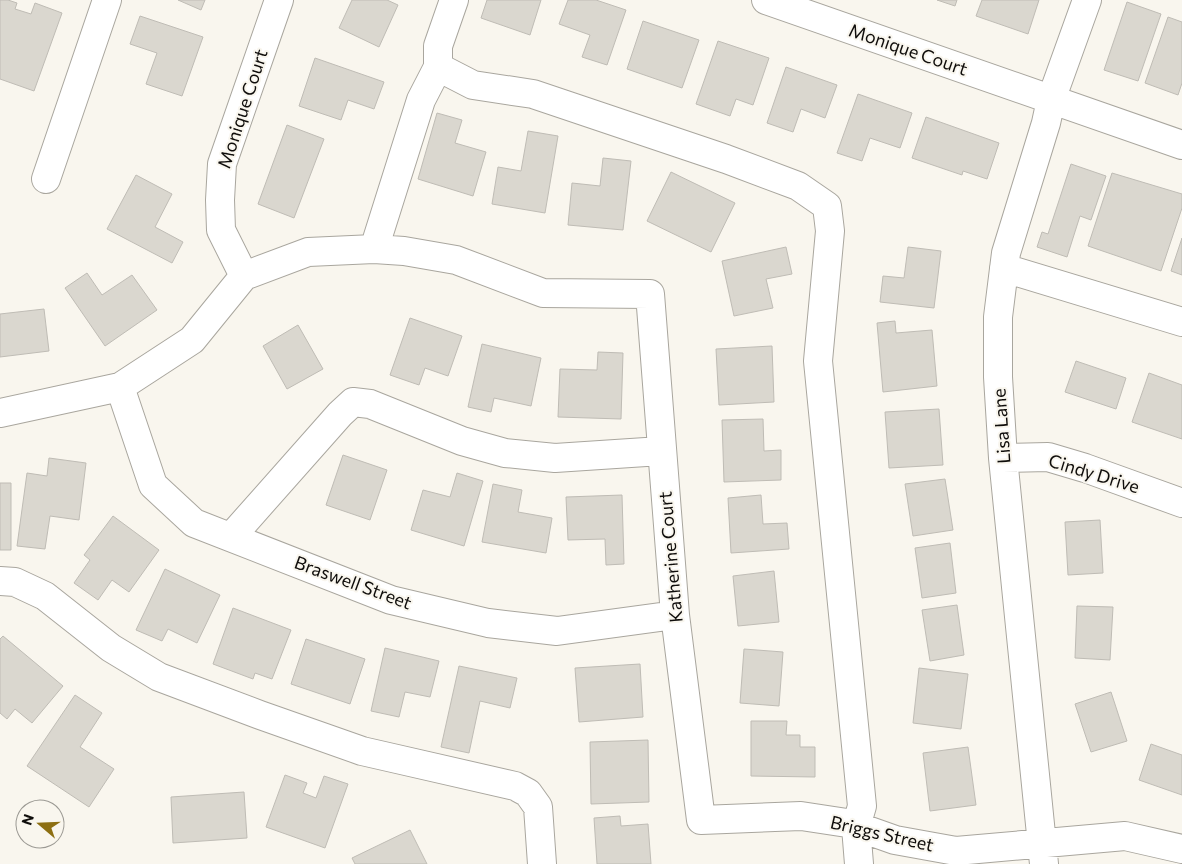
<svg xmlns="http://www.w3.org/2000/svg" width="1182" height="864" font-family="Commissioner,sans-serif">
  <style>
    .building { fill: #dad7cf; stroke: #bfbcb5 }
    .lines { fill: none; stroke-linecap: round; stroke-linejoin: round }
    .minor-casing { stroke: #a9a69e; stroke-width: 30 }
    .minor { stroke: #fff; stroke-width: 28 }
    .labels { text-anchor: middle; stroke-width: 4; stroke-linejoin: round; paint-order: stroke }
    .street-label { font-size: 18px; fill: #0f0d0b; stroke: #f9f6ee }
  </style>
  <rect width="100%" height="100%" fill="#f9f6ee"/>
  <path class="building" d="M 0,0 L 8,0 L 17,3 L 15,9 L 31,14 L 35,3 L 62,13 L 34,91 L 0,79 Z
    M 178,0 L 205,0 L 201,10 Z
    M 352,0 L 387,0 L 398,5 L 379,47 L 339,28 Z
    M 487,0 L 541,0 L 530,35 L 481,18 Z
    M 568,0 L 596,0 L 626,10 L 607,65 L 582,57 L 590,35 L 559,24 Z
    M 937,0 L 957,0 L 955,6 Z
    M 982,0 L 1039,0 L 1028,34 L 976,16 Z
    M 1127,2 L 1161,14 L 1138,81 L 1104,70 Z
    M 140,16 L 203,37 L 182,96 L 146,84 L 157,53 L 130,44 Z
    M 1168,17 L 1182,22 L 1182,83 L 1178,95 L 1145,83 Z
    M 643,21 L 699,40 L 682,88 L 627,69 Z
    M 718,41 L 769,58 L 753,105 L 736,99 L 730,116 L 696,104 Z
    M 315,58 L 384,82 L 374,109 L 348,100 L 341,120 L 299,106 Z
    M 786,67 L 837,85 L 825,118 L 801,109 L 793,132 L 767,123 Z
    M 858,94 L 912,113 L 900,148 L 870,138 L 862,161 L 837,153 Z
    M 437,113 L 462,120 L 455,143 L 486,152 L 473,196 L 418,179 Z
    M 926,117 L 999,143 L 987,179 L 963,171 L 962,175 L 912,158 Z
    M 287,125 L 324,139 L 294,218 L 258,204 Z
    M 528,131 L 558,136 L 545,213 L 492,204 L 498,167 L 521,171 Z
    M 603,158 L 631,161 L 623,230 L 568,225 L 572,183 L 600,186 Z
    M 1071,164 L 1106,176 L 1091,220 L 1080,216 L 1067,257 L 1037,247 L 1042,232 L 1048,234 Z
    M 671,172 L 735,203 L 711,252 L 647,221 Z
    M 1112,173 L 1182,194 L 1182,208 L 1161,271 L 1088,246 Z
    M 136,175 L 172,194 L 155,227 L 183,242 L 172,263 L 107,229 Z
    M 1182,238 L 1182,275 L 1171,271 Z
    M 786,247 L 792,274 L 766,279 L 773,308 L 734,316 L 722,261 Z
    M 908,247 L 941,251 L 934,308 L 880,302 L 883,276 L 904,278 Z
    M 87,273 L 102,295 L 132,275 L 157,310 L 105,346 L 65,288 Z
    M 44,309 L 49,351 L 0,357 L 0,314 Z
    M 410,318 L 462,336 L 448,376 L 425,368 L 419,385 L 390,375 Z
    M 895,321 L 896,333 L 932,330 L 937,386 L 883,392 L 877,323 Z
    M 298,325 L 323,369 L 287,389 L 263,346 Z
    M 482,344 L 541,358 L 531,406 L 494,398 L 491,412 L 468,407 Z
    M 772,346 L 774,402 L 719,405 L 716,349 Z
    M 598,352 L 623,353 L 621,419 L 558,417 L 560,369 L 597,370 Z
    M 1076,361 L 1126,378 L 1116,409 L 1065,392 Z
    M 1149,373 L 1182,385 L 1182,439 L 1132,422 Z
    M 939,409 L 943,465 L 889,468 L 885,412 Z
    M 763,419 L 764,451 L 781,450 L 781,480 L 724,482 L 722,420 Z
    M 343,455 L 387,470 L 370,520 L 326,505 Z
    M 49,458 L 86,463 L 79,520 L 50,516 L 45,549 L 17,546 L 27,473 L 47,476 Z
    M 457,473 L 483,481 L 464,546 L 411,530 L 423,490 L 450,497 Z
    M 945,479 L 953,530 L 913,536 L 905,484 Z
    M 0,483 L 11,483 L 11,550 L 0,550 Z
    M 493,484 L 522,490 L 518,512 L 552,518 L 546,553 L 482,542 Z
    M 622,495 L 624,564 L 606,565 L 605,539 L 568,540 L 566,497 Z
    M 761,495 L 763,524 L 787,523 L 789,549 L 731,553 L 728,498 Z
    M 113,516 L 159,550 L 129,592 L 112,580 L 98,600 L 74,583 L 90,560 L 84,555 Z
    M 1100,520 L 1103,573 L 1068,575 L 1065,522 Z
    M 950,543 L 956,593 L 922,598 L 915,548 Z
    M 165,569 L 220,595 L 197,643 L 168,629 L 162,641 L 136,630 Z
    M 774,571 L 779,622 L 738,626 L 733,576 Z
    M 957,605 L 964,655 L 930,661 L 922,610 Z
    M 1077,606 L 1113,607 L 1110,660 L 1075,658 Z
    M 233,608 L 291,630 L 272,679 L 255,673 L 253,679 L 213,664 Z
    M 3,636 L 63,686 L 32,723 L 15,709 L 7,719 L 0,713 L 0,639 Z
    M 306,639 L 365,659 L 350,704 L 291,684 Z
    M 385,648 L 439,661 L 430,697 L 405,692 L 399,717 L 371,711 Z
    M 744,649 L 783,652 L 779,706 L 740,703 Z
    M 640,664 L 643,717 L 579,722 L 575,668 Z
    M 459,666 L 517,678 L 510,708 L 480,701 L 469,753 L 441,747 Z
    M 919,668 L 968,674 L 961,729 L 913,723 Z
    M 1111,692 L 1127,741 L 1091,752 L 1075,704 Z
    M 75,695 L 102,713 L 80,747 L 114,769 L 89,807 L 27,766 Z
    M 751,721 L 787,721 L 786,735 L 800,735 L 800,747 L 815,747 L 815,777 L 751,776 Z
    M 648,740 L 649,802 L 591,804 L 590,742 Z
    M 1151,744 L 1182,755 L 1182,795 L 1139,780 Z
    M 968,747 L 976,805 L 930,811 L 923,753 Z
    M 285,775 L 307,783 L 303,793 L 316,798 L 324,776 L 348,784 L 325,848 L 266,827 Z
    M 244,792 L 247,838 L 173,843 L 171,797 Z
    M 620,816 L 621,826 L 648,824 L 651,864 L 597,864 L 594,818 Z
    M 410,830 L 427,864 L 355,864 L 352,858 Z"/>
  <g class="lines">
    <defs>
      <path id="minor" d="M 454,0 L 438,46 L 438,67 L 473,85 L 533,94 L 726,159 L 798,186 L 827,206 L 830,231 L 818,361 L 862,806 L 856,827 L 859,864
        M 766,0 L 1182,145
        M 46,179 L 107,0
        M 374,249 L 421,100 L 438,67
        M 1004,268 L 1182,322
        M 244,276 L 221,230 L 220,200 L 222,164 L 279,0
        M 120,387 L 153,485 L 194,523 L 391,600 L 488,623 L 557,631 L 675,615
        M 0,413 L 120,387 L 192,340 L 244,276 L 308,252 L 374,249 L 404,251 L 456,260 L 543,293 L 650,294 L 675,615 L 701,820 L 801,816 L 847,823 L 895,840 L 956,851 L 1125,836 L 1182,849
        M 1003,458 L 1048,457 L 1085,468 L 1182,503
        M 231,537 L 340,414 L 353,402 L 370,404 L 462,441 L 505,453 L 555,458 L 661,451
        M 0,581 L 15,582 L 45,596 L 111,648 L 159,677 L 260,715 L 362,751 L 515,786 L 528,793 L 538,807 L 542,864
        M 1044,864 L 1003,458 L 998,377 L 998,317 L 1006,253 L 1046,123 L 1051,100 L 1087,0"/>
    </defs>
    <use href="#minor" class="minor-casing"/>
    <use href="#minor" class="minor"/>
  </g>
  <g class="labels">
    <g class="street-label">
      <text transform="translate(908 50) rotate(19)" y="6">Monique Court</text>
      <text transform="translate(243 109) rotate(-72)" y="6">Monique Court</text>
      <text transform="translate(1002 426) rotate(-94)" y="6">Lisa Lane</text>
      <text transform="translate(1094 474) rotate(17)" y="6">Cindy Drive</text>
      <text transform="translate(671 557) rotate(-95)" y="6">Katherine Court</text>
      <text transform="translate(353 583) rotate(20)" y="6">Braswell Street</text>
      <text transform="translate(882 834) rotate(13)" y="6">Briggs Street</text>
    </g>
  </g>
  <g transform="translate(40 824) rotate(289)"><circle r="24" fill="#f9f6ee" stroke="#9b9993"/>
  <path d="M0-4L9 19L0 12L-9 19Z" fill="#8d6f12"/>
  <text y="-8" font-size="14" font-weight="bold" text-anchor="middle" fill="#0f0d0b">N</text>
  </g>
</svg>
